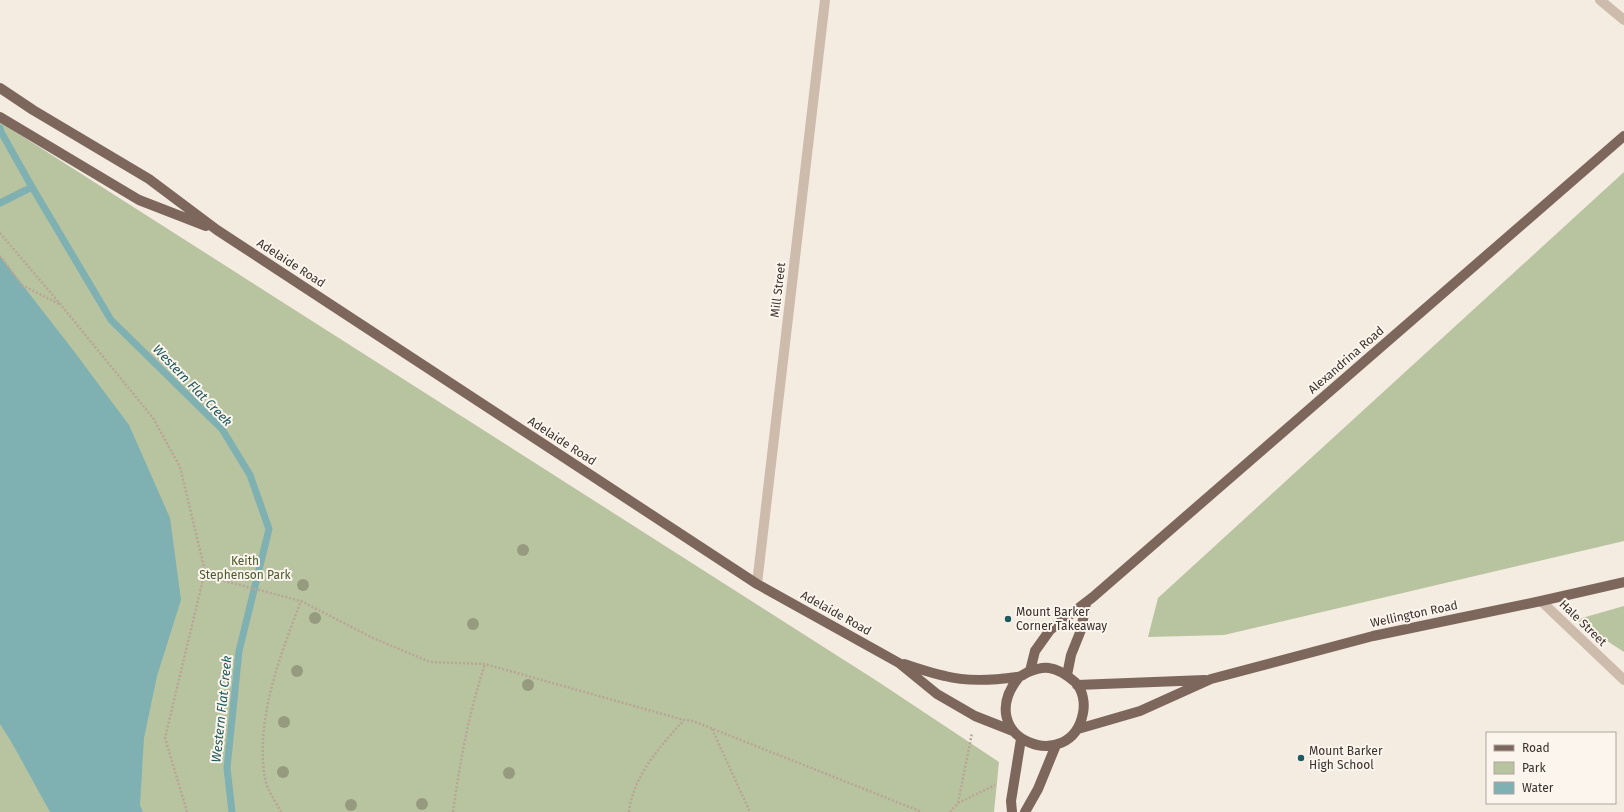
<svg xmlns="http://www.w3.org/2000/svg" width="1624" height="812" font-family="'Fira Sans',sans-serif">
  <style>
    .green { fill: #b8c4a0 }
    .water { fill: #7fb0b2 }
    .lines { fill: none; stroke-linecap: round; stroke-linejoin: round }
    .stream { stroke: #7fb0b2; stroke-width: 7 }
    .path { stroke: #b9a596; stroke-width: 2.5; stroke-dasharray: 2 2; stroke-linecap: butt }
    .minor { stroke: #cdbbac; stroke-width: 10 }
    .major { stroke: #7d675c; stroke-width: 10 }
    .tree { fill: #969b7f }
    .poi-dot { fill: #1f5a5e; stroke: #fbf5ee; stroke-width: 1.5 }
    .labels { text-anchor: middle; stroke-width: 4; stroke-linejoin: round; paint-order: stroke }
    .street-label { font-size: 12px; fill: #3b302b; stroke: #fbf5ee }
    .park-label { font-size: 12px; fill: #4a5a2e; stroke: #fbf5ee }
    .poi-label { font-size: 12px; fill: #3b302b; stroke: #fbf5ee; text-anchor: start }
    .water-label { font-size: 13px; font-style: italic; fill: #1f5a5e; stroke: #fbf5ee }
  </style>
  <rect width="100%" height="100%" fill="#f4ebe1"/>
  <path class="green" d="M 0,122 L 877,681 L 999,762 L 994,812 L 0,812 Z
    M 1624,172 L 1624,541 L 1224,635 L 1148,637 L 1158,598 Z
    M 1624,606 L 1624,652 L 1575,620 Z"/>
  <path class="water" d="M 0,256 L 73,350 L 129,425 L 170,518 L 181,600 L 157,676 L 144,738 L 140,805 L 143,812 L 50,812 L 12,743 L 0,724 Z"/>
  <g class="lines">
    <path class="stream" d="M 0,128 L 1,132 L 32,187 L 0,203
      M 32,187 L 111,320 L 222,429 L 250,475 L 269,529 L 239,651 L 227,768 L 232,812"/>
    <path class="path" d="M 0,233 L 61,305 L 153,418 L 180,467 L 205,571 L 217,579 L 301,601 L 373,638 L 430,662 L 485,664 L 684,720 L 693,721 L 922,812
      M 0,256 L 22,285 L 59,304
      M 712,729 L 750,812
      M 958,803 L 995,785
      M 187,812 L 165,738 L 205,571
      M 281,812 C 276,802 267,790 265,779 C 255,719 280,656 301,601
      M 453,812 C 460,761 469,712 485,664
      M 629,812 C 633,776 661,745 684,720
      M 950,812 L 958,803 L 972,733"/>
    <path class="minor" d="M 1600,0 L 1624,20
      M 757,584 L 825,0
      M 1541,601 L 1624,680"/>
    <path class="major" d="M 0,88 L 33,110 L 149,179 L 217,230 L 757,584 L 899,663 L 937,694 L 975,716 L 1013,731
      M 0,117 L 139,200 L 206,226
      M 904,664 C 917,668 931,673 945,676 C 967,682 995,680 1017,677 C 1021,677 1024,674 1028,672 C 1033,670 1043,667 1049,668 C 1059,669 1068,676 1075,682 C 1083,690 1085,703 1083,713 C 1071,777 970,738 1019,677
      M 1030,671 L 1035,651 L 1050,630 L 1093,597 L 1624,136
      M 1067,675 L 1071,655 L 1081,630 L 1086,603
      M 1077,685 L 1205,680
      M 1078,729 L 1140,711 L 1211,679 L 1373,636 L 1541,601 L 1624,582
      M 1012,812 L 1011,801 L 1021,739
      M 1025,812 L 1038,789 L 1056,745"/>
  </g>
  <g class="tree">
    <circle cx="523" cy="550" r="6"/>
    <circle cx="303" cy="585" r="6"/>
    <circle cx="315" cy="618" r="6"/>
    <circle cx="473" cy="624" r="6"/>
    <circle cx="297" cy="671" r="6"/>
    <circle cx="528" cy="685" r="6"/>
    <circle cx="284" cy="722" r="6"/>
    <circle cx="283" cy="772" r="6"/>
    <circle cx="509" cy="773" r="6"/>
    <circle cx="422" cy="804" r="6"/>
    <circle cx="351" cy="805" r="6"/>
  </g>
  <g class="poi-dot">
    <circle cx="1008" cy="619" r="4"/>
    <circle cx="1301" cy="758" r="4"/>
  </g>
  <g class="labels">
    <g class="street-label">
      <text transform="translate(291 263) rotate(33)" y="4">Adelaide Road</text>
      <text transform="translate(778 290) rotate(-83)" y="4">Mill Street</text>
      <text transform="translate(1346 360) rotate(-41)" y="4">Alexandrina Road</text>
      <text transform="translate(562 441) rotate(33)" y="4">Adelaide Road</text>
      <text transform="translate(836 613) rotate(29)" y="4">Adelaide Road</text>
      <text transform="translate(1414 614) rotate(-12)" y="4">Wellington Road</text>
      <text transform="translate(1583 623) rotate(44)" y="4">Hale Street</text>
    </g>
    <g class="park-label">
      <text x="245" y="565">Keith<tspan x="245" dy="14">Stephenson Park</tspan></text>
    </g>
    <g class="poi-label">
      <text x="1016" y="616">Mount Barker<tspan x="1016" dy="14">Corner Takeaway</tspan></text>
      <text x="1309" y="755">Mount Barker<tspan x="1309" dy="14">High School</tspan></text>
    </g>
    <g class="water-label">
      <text transform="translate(193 385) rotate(46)" y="5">Western Flat Creek</text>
      <text transform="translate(221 709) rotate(-84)" y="5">Western Flat Creek</text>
    </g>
  </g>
  <rect x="1486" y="732" width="130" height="72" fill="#fbf5ee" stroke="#aea6a0"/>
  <rect x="1494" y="745" width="20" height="6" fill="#7d675c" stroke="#aea6a0"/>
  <text x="1522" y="752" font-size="12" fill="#3b302b">Road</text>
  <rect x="1494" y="762" width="20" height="12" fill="#b8c4a0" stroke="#aea6a0"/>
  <text x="1522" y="772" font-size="12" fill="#3b302b">Park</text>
  <rect x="1494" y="782" width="20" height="12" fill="#7fb0b2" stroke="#aea6a0"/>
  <text x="1522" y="792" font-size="12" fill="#3b302b">Water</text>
</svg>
